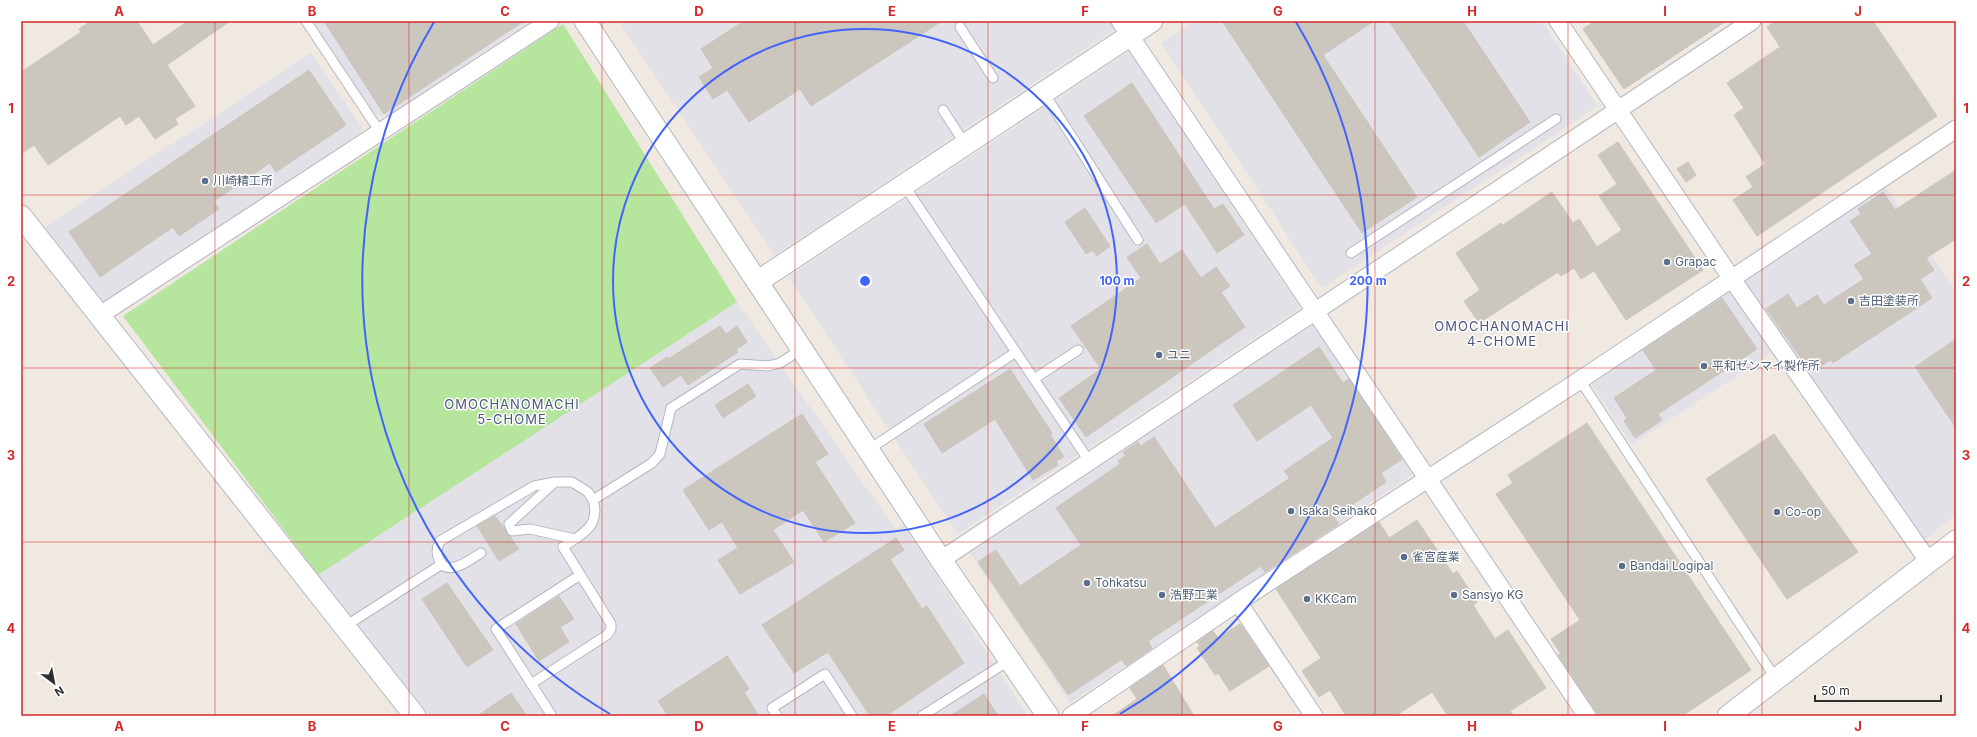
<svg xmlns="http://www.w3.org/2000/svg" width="1977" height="737" font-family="Inter,'Noto Sans JP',sans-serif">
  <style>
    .industrial { fill: #e3e1e8 }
    .green { fill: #b6e59e }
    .building { fill: #cbc7bf; stroke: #cbc5ba }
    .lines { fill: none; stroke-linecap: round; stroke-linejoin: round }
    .service-casing { stroke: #b4b7c1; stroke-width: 11 }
    .minor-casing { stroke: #b4b7c1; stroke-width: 19 }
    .tertiary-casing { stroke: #b4b7c1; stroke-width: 23 }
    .service { stroke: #fff; stroke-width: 9 }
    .minor { stroke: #fff; stroke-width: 17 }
    .tertiary { stroke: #fff; stroke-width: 21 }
    .grid { fill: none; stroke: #d62828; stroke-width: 1; stroke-opacity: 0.55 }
    .ring { fill: none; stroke: #4264fb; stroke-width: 2 }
    .service-dot { fill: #5c6f8a; stroke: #fff; stroke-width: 1.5 }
    .labels { text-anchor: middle; stroke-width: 3; stroke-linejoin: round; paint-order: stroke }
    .service-label { font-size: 12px; fill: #4e5e75; stroke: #fff; text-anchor: start }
    .neighbourhood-label { font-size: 13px; letter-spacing: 1px; fill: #4d5680; stroke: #fff }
    .centre { fill: #4264fb; stroke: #fff; stroke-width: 2 }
    .ring-label { font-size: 12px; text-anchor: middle; font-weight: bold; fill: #4264fb; stroke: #fff; stroke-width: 3; stroke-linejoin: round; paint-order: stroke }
    .neatline { fill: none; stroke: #d62828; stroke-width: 1.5 }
    .grid-label { font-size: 13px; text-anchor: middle; font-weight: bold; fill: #d62828 }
  </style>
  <rect width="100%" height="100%" fill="#efe9e1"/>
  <path class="industrial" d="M 311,21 L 531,21 L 386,117 L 370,112 Z
    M 619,21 L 1113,21 L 1117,28 L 775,255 Z
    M 1194,21 L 1542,21 L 1598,106 L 1322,288 L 1161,43 Z
    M 1130,51 L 1300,308 L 958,534 L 788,277 Z
    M 311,53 L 362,127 L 360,133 L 105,304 L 45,227 Z
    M 1885,186 L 1956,291 L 1956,515 L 1923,541 L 1743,280 Z
    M 1728,288 L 1771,353 L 1632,445 L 1589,380 Z
    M 737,302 L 895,529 L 903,524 L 1028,716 L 430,716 L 353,622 L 318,575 Z
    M 1315,323 L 1415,473 L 1070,703 L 970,553 Z"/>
  <path class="green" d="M 563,24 L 737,302 L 318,575 L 123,316 Z"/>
  <path class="building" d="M 91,21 L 137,21 L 153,45 L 188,21 L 230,21 L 167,65 L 195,106 L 175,119 L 178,124 L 155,139 L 139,116 L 126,125 L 120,116 L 48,165 L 34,145 L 21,154 L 21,72 L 81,32 L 79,29 Z
    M 324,21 L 524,21 L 384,114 Z
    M 744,21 L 942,21 L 811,106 L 800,89 L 749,122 L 727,90 L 713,99 L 699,77 L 713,68 L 701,49 Z
    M 1222,21 L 1374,21 L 1323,55 L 1417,197 L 1362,233 Z
    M 1389,21 L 1463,21 L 1530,122 L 1479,157 Z
    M 1595,21 L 1726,21 L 1624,89 L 1583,29 Z
    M 1776,21 L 1873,21 L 1937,116 L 1757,236 L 1733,200 L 1753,187 L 1746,177 L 1765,164 L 1734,115 L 1744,108 L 1727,83 L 1780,47 L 1767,27 Z
    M 309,70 L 346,125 L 276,172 L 270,163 L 214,201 L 219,209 L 179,236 L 173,227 L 100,277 L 69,232 Z
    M 1132,83 L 1214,209 L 1223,204 L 1244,235 L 1217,253 L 1185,204 L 1156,223 L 1084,116 Z
    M 1618,142 L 1703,270 L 1626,320 L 1594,271 L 1581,279 L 1574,268 L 1561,276 L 1558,272 L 1479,323 L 1464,301 L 1480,290 L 1456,253 L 1501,223 L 1503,225 L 1552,192 L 1573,223 L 1579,219 L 1597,247 L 1622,230 L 1599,196 L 1617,184 L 1598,155 Z
    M 1688,162 L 1696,175 L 1686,182 L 1677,169 Z
    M 1956,170 L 1956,239 L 1926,258 L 1934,270 L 1920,279 L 1932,298 L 1833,363 L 1831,360 L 1811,372 L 1766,309 L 1788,294 L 1797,308 L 1817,295 L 1824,305 L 1864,279 L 1854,265 L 1872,254 L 1850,221 L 1861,214 L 1858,209 L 1883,192 L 1895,210 Z
    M 1085,208 L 1110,246 L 1097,256 L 1093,250 L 1086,254 L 1065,222 Z
    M 1147,244 L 1160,264 L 1182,250 L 1201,278 L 1216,267 L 1230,286 L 1221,292 L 1245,327 L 1086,437 L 1059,398 L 1101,369 L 1071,326 L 1141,278 L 1127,257 Z
    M 1722,298 L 1757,349 L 1658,414 L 1662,420 L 1635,438 L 1624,421 L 1627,418 L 1614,398 L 1656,370 L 1643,350 Z
    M 720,326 L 726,334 L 737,326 L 747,342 L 736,350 L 738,352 L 688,385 L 681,375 L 663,387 L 650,368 L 667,357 L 668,359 Z
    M 1956,339 L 1956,428 L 1915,367 Z
    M 1319,347 L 1343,383 L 1349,379 L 1402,459 L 1381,473 L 1386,482 L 1334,517 L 1339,524 L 1265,572 L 1261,566 L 1148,641 L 1152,648 L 1126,666 L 1122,659 L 1068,695 L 978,562 L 996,550 L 1020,586 L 1081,545 L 1056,508 L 1120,464 L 1118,461 L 1126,456 L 1123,452 L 1138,442 L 1141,446 L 1154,437 L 1215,528 L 1290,478 L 1284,471 L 1333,438 L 1311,405 L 1257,441 L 1233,405 Z
    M 1010,369 L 1052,433 L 1050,434 L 1064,457 L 1056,461 L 1058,465 L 1033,480 L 995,419 L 942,453 L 924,424 Z
    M 748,384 L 756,396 L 723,418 L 715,405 Z
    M 802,414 L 828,454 L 815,462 L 855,523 L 824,542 L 803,510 L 773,530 L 794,562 L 740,594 L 718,560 L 738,548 L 722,522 L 709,530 L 683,490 Z
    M 1587,423 L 1751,670 L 1682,716 L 1599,716 L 1558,655 L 1561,654 L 1551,639 L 1580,620 L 1496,494 L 1513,483 L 1508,475 Z
    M 1774,434 L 1858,552 L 1787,599 L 1706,479 Z
    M 495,516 L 519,549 L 499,561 L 477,526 Z
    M 1417,520 L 1453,574 L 1457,571 L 1477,602 L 1473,605 L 1495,639 L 1508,630 L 1546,688 L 1510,711 L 1514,716 L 1448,716 L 1432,692 L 1395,716 L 1346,716 L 1330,690 L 1319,697 L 1302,671 L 1321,658 L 1276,589 L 1379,522 L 1389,538 Z
    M 896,538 L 904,550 L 890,559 L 922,609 L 927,606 L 964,663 L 886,716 L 870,716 L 828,652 L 794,673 L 762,625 Z
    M 447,583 L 493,650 L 467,667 L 422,599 Z
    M 559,596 L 574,619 L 560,627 L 569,642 L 539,661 L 516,624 Z
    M 1240,624 L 1269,666 L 1230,691 L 1218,673 L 1215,675 L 1197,648 L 1200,646 L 1197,642 L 1213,631 L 1218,638 Z
    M 727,656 L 749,689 L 744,692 L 759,716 L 668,716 L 658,701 Z
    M 1163,665 L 1194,716 L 1112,716 L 1137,699 L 1130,688 Z
    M 511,693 L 527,716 L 477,716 Z
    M 984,694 L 998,716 L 950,716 Z"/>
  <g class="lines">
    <defs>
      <path id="service" d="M 306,21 L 380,132
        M 960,27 L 993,78
        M 1044,93 L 1138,240
        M 943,110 L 965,144
        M 904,185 L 1089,461
        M 1351,253 L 1556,119
        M 1034,379 L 1078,350
        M 1580,380 L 1776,679
        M 868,450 L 1016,352
        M 555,482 L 509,524 L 512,531 L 530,529 L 575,539
        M 481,553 C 471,559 448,578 439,560 C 436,554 437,547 440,541 L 534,486 L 555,482 L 572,482 L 588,492 L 593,500
        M 344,627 L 442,564
        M 531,684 L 607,635 L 611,629 L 611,624 L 563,547 C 582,534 601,526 593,500 L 652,463 L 660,454 L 671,408 L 740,364 L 768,366 L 780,363 L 802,349
        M 552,716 L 496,629 L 580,575
        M 777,716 L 772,708 L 825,674 L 852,716
        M 922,716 L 1010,660"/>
      <path id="minor" d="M 1120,21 L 1587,716
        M 1558,21 L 1732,279 L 1929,562
        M 100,315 L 550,21
        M 941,560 L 1752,21
        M 1238,602 L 1314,716
        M 1071,716 L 1238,602 L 1580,380 L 1956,129"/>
      <path id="tertiary" d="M 585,21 L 941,560 L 1048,716
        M 21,216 L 415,716
        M 757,282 L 1152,21
        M 1728,716 L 1956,541"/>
    </defs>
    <use href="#service" class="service-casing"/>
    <use href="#minor" class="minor-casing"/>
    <use href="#tertiary" class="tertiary-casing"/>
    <use href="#service" class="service"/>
    <use href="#minor" class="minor"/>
    <use href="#tertiary" class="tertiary"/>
  </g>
  <path class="grid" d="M 215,21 L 215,716M 409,21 L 409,716M 602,21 L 602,716M 795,21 L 795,716M 988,21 L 988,716M 1182,21 L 1182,716M 1375,21 L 1375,716M 1568,21 L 1568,716M 1762,21 L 1762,716M 21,195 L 1956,195M 21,368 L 1956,368M 21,542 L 1956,542"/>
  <g class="ring">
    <circle cx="865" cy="281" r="252"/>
    <path d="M610 714A503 503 0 0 1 434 22M1296 22A503 503 0 0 1 1120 714"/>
  </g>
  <g class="service-dot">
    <circle cx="205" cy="181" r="4"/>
    <circle cx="1667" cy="262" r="4"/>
    <circle cx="1851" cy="301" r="4"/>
    <circle cx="1159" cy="355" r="4"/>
    <circle cx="1704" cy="366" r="4"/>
    <circle cx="1291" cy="511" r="4"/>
    <circle cx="1777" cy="512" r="4"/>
    <circle cx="1404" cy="557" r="4"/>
    <circle cx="1622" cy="566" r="4"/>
    <circle cx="1087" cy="583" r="4"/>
    <circle cx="1162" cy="595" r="4"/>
    <circle cx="1454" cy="595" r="4"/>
    <circle cx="1307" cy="599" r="4"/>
  </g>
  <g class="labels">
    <g class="service-label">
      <text x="213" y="185">川崎精工所</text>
      <text x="1675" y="266">Grapac</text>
      <text x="1859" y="305">吉田塗装所</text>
      <text x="1167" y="359">ユニ</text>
      <text x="1712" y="370">平和ゼンマイ製作所</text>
      <text x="1299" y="515">Isaka Seihako</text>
      <text x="1785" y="516">Co-op</text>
      <text x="1412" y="561">雀宮産業</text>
      <text x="1630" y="570">Bandai Logipal</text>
      <text x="1095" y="587">Tohkatsu</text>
      <text x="1170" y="599">浩野工業</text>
      <text x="1462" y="599">Sansyo KG</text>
      <text x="1315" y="603">KKCam</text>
    </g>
    <g class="neighbourhood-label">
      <text x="1502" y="331">OMOCHANOMACHI<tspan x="1502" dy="15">4-CHOME</tspan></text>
      <text x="512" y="409">OMOCHANOMACHI<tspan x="512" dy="15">5-CHOME</tspan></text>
    </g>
  </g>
  <circle cx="865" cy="281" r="6" class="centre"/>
  <g class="ring-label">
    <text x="1117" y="285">100 m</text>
    <text x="1368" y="285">200 m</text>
  </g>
  <rect width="1977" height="737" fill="none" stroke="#ffffff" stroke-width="44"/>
  <g transform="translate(54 683) rotate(148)" stroke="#ffffff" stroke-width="3" paint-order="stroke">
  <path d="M0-3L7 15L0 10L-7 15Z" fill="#2e2e2e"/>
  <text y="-6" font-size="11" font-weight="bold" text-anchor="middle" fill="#2e2e2e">N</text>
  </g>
  <path d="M1815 695v6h126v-6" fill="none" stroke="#2e2e2e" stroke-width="2"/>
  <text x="1821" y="695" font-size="12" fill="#2e2e2e" stroke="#ffffff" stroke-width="3" paint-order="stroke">50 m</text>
  <rect x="22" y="22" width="1933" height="693" class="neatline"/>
  <g class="grid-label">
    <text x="119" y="16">A</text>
    <text x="312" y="16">B</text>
    <text x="505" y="16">C</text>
    <text x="699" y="16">D</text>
    <text x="892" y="16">E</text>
    <text x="1085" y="16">F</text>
    <text x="1278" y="16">G</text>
    <text x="1472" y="16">H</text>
    <text x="1665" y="16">I</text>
    <text x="1858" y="16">J</text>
    <text x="11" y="113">1</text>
    <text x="1966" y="113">1</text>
    <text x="11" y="286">2</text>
    <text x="1966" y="286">2</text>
    <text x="11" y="460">3</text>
    <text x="1966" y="460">3</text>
    <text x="11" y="633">4</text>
    <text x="1966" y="633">4</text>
    <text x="119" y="731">A</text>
    <text x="312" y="731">B</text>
    <text x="505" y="731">C</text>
    <text x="699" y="731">D</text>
    <text x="892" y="731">E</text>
    <text x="1085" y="731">F</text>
    <text x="1278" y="731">G</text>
    <text x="1472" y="731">H</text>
    <text x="1665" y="731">I</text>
    <text x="1858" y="731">J</text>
  </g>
</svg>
